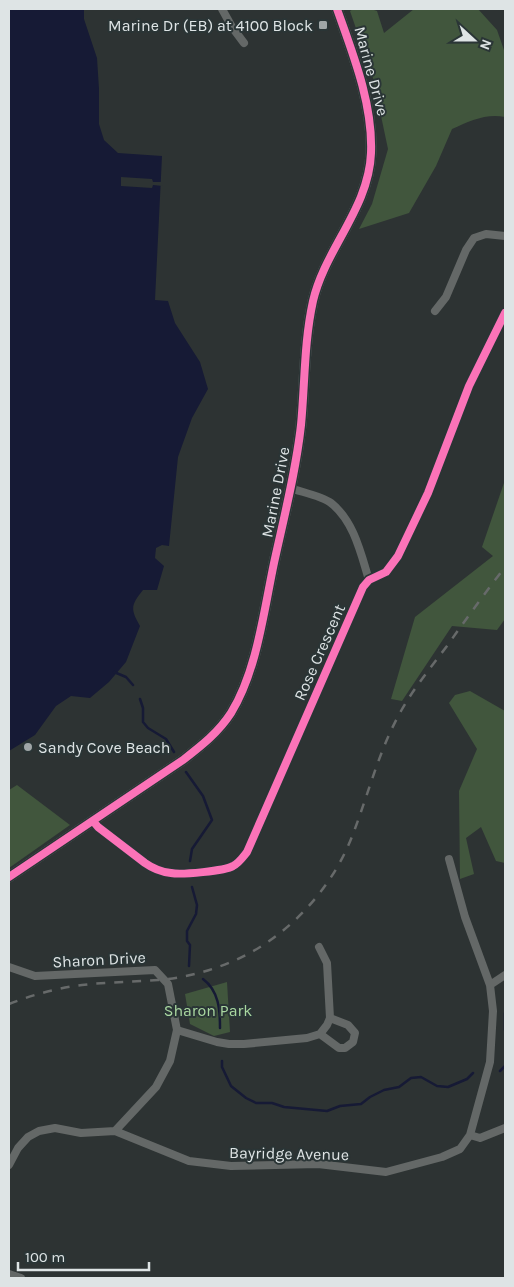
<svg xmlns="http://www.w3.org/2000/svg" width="514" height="1287" font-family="Karla,sans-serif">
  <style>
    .green { fill: #41563d }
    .water { fill: #161a35 }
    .pier { fill: #2d3333 }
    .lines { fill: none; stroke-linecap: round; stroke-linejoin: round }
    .stream { stroke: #161a35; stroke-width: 2.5 }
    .minor { stroke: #646867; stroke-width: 8 }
    .secondary { stroke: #676a6a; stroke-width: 11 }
    .rail { stroke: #676a6a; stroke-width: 2.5; stroke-dasharray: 9 9; stroke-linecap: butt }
    .cycleway-casing { stroke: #2a3536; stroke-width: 11 }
    .cycleway { stroke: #fb73b8; stroke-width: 8 }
    .poi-dot { fill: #a0a6a7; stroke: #2a3536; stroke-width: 2 }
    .labels { text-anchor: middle; stroke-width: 4; stroke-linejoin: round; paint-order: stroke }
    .poi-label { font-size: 16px; fill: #dee4e5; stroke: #2a3536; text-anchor: end }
    .street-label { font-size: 16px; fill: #dee4e5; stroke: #2a3536 }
    .park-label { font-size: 16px; fill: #aad8a1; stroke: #2a3536 }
  </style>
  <rect width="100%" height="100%" fill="#2d3333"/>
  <path class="green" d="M 353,9 L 371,9 L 377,11 L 384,33 L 414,9 L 478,9 L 497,30 L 505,53 L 505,117 C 487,113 469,121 452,129 L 436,166 L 409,213 L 359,229 L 372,204 L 388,149 L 373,78 L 350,11 Z
    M 505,480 L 505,619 L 497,630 L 452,626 L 402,701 L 391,699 L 415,617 L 493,556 L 482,547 Z
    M 470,691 L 505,711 L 505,863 L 496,861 L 481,827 L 466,838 L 474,874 L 460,879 L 459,791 L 477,749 L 449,703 L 455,695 Z
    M 17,785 L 70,825 L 9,868 L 9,790 Z
    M 227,982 L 230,1032 L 214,1036 L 190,1024 L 185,994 Z"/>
  <path class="water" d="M 9,9 L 84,9 L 84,19 L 97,58 L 99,89 L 99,124 L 104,140 L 118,153 L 162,156 L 155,300 L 168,301 L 175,323 L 200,362 L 208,389 L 192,418 L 178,457 L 169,546 L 162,545 L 156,548 L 155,558 L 164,566 L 157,590 L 143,590 C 131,605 130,609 140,626 L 126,662 L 109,682 L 90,698 L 71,696 L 56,706 L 35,735 L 9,751 Z"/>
  <path class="pier" d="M 121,177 L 152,179 L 153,182 L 163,182 L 163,186 L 153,185 L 152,188 L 121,186 Z"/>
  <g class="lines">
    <path class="stream" d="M 114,672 L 126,677 L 133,685
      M 140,699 L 143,708 L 143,722 L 148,728 L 166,739 L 174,752
      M 186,772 L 203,796 L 212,820 L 192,849 L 190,861
      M 189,966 L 190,945 L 187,941 L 187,931 L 196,914 L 197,905 L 192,887
      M 203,979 C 219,991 220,1010 220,1028
      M 505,1013 L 505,1030
      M 222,1061 L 222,1067 L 231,1086 L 246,1098 L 256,1103 L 272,1103 L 284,1107 L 327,1111 L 340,1106 L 361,1104 L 370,1097 L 384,1090 L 399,1087 L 411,1078 L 421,1077 L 437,1086 L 448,1087 L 467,1079 L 473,1073
      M 500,1071 L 505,1066"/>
    <path class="minor" d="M 222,9 L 232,27 L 244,43
      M 435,311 L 446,297 L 466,250 L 474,238 L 486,234 L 505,236
      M 290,488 C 301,492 322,496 331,503 C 354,521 361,554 369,580
      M 93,821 L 98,827 L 145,863 C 152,868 162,872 171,873 C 181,875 225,871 233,866 C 239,863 243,857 247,852 L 363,587 L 369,580 L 386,572 L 398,556 L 428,493 L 469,386 L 505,313
      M 449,859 L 465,917 L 490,985
      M 9,967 L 35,976 L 155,970 L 168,984 L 177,1030 L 170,1061 L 156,1087 L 115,1131
      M 177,1030 L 217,1042 L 229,1044 L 244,1044 L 307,1038 L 320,1034 L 327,1025 L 330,1018 L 327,963 L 319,947
      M 320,1034 L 339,1048 L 345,1048 L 353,1042 L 355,1033 L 348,1025 L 330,1018
      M 470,1135 L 480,1138 L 505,1128
      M 9,1165 L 18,1148 L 28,1137 L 39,1131 L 55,1128 L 81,1133 L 115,1131 L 189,1161 L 231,1166 L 318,1164 L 386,1172 L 442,1157 L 460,1149 L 470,1135 L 490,1062 L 493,1011 L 490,985 L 505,975
      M 9,1274 L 21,1278"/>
    <path class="secondary" d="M 9,877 L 183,760 C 201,746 218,733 231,713 C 257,671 264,610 274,563 C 284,517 296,471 301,425 C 305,383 304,342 313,301 C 325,249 369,208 371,153 C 373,104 353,54 337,9"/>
    <path class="rail" d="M 9,1004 C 32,995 57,988 82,985 C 107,982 132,982 158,980 C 183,978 207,972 231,962 C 286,939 332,890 353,834 C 369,792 379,750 401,711 C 414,688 431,667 447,646 C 466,619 485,593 505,567"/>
    <defs>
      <path id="cycleway" d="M 93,821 L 98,827 L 145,863 C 152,868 162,872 171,873 C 181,875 225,871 233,866 C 239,863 243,857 247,852 L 363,587 L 369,580 L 386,572 L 398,556 L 428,493 L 469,386 L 505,313
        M 9,877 L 183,760 C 201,746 218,733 231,713 C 257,671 264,610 274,563 C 284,517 296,471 301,425 C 305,383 304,342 313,301 C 325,249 369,208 371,153 C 373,104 353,54 337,9"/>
    </defs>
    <use href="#cycleway" class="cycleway-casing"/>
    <use href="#cycleway" class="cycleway"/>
  </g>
  <g class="poi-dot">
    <rect x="318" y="20" width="10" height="10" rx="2.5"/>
    <circle cx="28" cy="747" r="5"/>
  </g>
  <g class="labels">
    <g class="poi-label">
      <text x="313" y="31">Marine Dr (EB) at 4100 Block</text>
      <text x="38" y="753" text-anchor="start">Sandy Cove Beach</text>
    </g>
    <g class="street-label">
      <text transform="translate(372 71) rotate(75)" y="6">Marine Drive</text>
      <text transform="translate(275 492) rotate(-79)" y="6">Marine Drive</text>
      <text transform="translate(319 652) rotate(-66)" y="6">Rose Crescent</text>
      <text transform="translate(99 959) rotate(-3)" y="6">Sharon Drive</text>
      <text transform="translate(289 1153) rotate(1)" y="6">Bayridge Avenue</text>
    </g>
    <g class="park-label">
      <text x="208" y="1016">Sharon Park</text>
    </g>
  </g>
  <rect width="514" height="1287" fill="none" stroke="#dee4e5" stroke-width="20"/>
  <g transform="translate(474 40) rotate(111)" stroke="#2a3536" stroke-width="4" paint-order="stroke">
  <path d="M0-4L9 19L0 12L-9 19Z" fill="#dee4e5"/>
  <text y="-8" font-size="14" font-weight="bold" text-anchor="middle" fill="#dee4e5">N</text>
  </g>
  <path d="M18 1262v8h131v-8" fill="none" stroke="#dee4e5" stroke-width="2.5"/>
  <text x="25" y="1262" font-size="15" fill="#dee4e5" stroke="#2a3536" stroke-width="4" paint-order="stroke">100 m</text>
</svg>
